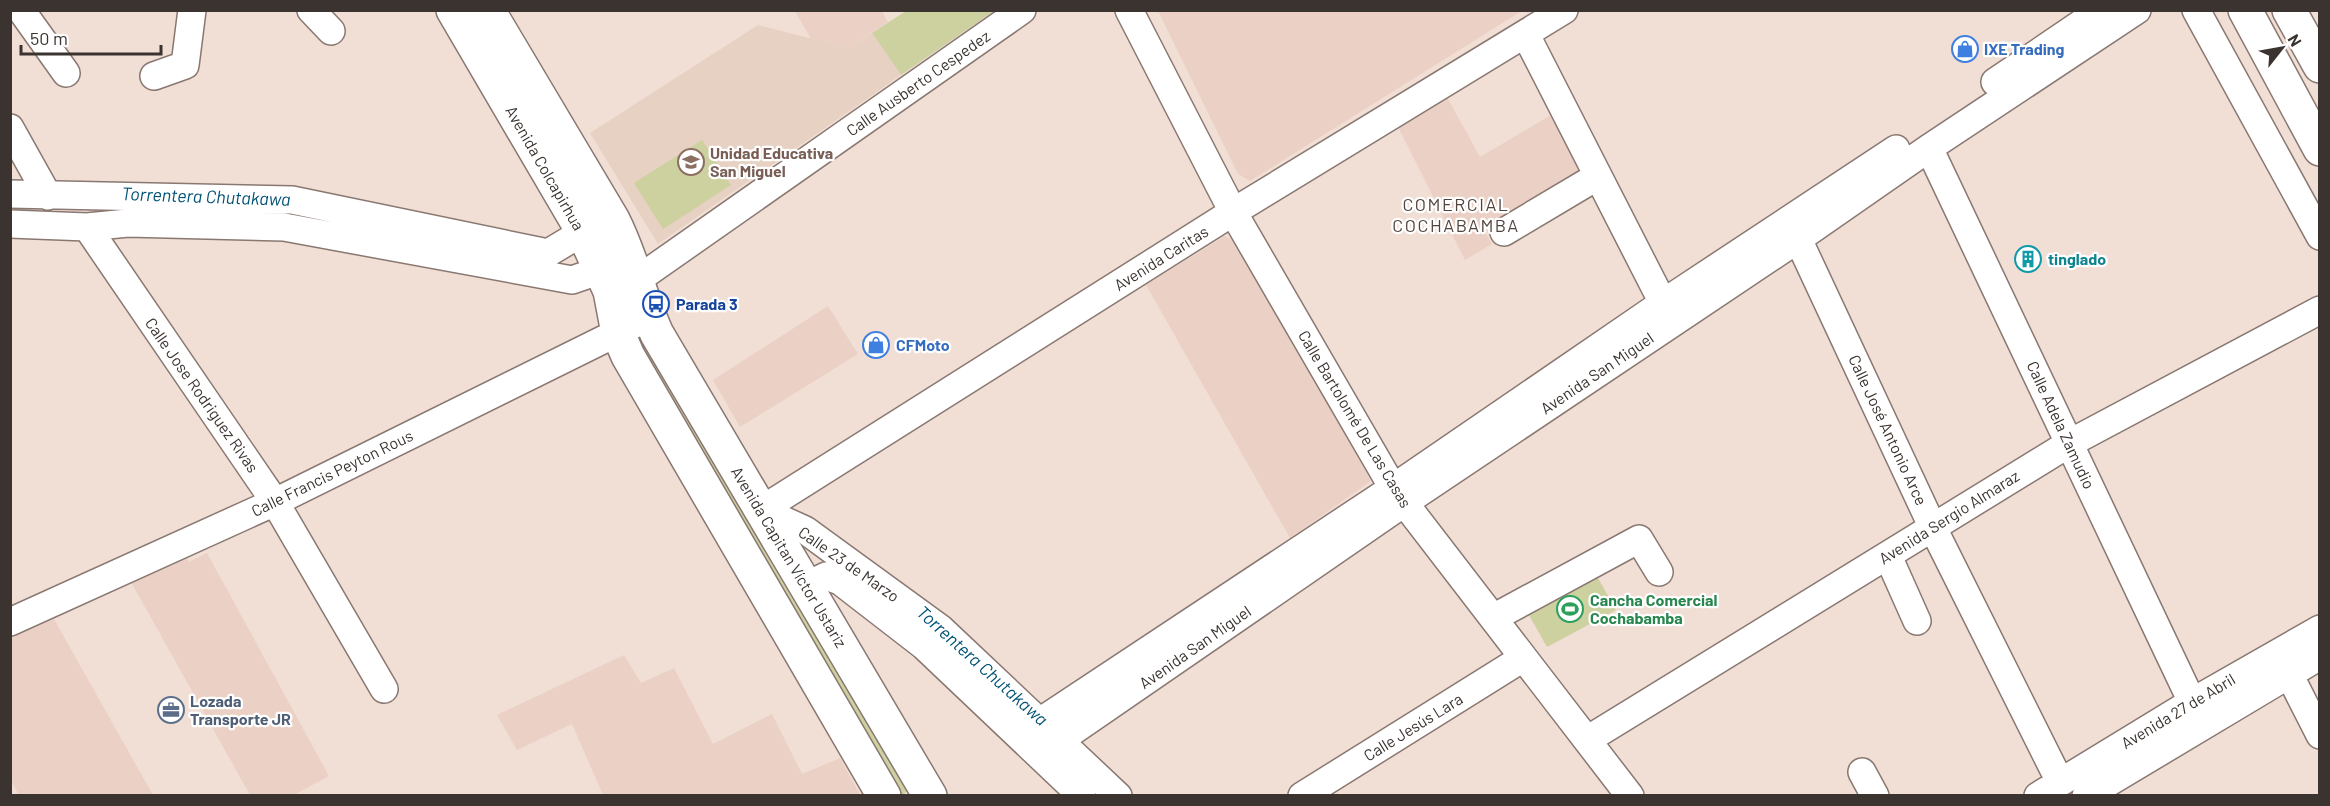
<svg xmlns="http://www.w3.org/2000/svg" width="2330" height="806" font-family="Barlow,sans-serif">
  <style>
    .built { fill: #ebd1c5 }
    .education { fill: #e6d1c3 }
    .green { fill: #cdd09f }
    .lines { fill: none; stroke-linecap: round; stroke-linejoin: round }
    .stream { stroke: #527a92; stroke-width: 5 }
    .minor-casing { stroke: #897871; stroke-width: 30 }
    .major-casing { stroke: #897871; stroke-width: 36 }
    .highway-casing { stroke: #897871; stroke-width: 36 }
    .minor { stroke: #fff; stroke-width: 27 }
    .major { stroke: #fff; stroke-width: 33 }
    .highway { stroke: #fff; stroke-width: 33 }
    .labels { text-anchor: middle; stroke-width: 4.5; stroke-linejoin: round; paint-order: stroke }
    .shop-label { font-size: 16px; font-weight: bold; fill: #366cbe; stroke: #fff; text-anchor: start }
    .street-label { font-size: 16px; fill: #3a332f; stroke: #fff }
    .education-label { font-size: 16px; font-weight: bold; fill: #785e54; stroke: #fff; text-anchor: start }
    .culture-label { font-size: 16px; font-weight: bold; fill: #0d838f; stroke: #fff; text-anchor: start }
    .transit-label { font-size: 16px; font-weight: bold; fill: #164399; stroke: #fff; text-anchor: start }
    .leisure-label { font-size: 16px; font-weight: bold; fill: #27864d; stroke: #fff; text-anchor: start }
    .service-label { font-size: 16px; font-weight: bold; fill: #4e5e75; stroke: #fff; text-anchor: start }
    .water-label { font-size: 18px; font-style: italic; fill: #005275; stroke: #fff }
    .neighbourhood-label { font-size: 18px; letter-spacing: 1.5px; fill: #52433d; stroke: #fff }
  </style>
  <rect width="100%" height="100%" fill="#f1ded5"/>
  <path class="built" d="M 1519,10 L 1520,12 L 1250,181 L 1238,174 L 1158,11 Z
    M 795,11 L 882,11 L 888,22 L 848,48 L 811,39 Z
    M 1447,97 L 1480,157 L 1556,112 L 1587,171 L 1517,214 L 1507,214 L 1483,229 L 1492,244 L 1465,260 L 1398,127 Z
    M 1225,236 L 1241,245 L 1371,481 L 1290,538 L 1146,285 Z
    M 828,306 L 858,354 L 740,427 L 713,380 Z
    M 207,553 L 329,776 L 294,795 L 250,795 L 131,582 L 185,556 L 189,562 Z
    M 54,619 L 136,765 L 153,795 L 19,795 L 11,781 L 11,638 Z
    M 624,655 L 641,683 L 674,668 L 713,744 L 772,714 L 802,774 L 840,758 L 860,795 L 603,795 L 572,724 L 517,750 L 497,715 Z"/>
  <path class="education" d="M 758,25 L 848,48 L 872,33 L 901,75 L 658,244 L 590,133 Z"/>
  <path class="green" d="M 906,11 L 906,10 L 994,11 L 901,75 L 872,33 Z
    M 702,140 L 731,185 L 663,229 L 634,183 Z
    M 646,339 L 908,790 L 903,795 L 896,795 L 637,343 Z
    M 1594,571 L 1616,610 L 1547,647 L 1525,608 Z"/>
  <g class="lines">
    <path class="stream" d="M 282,213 L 326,221"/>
    <defs>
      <path id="minor" d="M 21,10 L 66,73
        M 311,10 L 331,31
        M 1129,10 L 1233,212 L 1393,488 L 1630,796
        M 2196,10 L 2320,236
        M 1526,35 L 1663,303
        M 154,76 L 185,65 L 192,10
        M 1995,82 L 2101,10
        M 10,128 L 48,196
        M 1929,148 L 2192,702
        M 10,194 L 292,200 L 548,253 L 583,232
        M 10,224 L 87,227 L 128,223 L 284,227 L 572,280 L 601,270
        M 87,227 L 275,502 L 384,689
        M 1504,232 L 1598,176
        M 1798,239 L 1933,528 L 2060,782
        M 637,280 L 1022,10
        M 761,510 L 1233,212 L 1564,10
        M 761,510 L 805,530 L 941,629 L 1118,796
        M 1888,556 L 1917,621
        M 806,586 L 826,576 L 840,581 L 924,646 L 1082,796
        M 1493,618 L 1639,539 L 1659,572
        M 10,622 L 275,502 L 649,317
        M 2289,674 L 2320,735
        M 1041,721 L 1393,488 L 1663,303 L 1896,149
        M 1060,740 L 1404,503 L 1798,239 L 1929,148 L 2137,10
        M 1587,740 L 2070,443 L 2320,310
        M 1862,772 L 1875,796
        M 1302,796 L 1523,658
        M 2038,796 L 2192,702 L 2320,629
        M 2086,796 L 2320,656"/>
      <path id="major" d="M 453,10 L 583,232 L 610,291 L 618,333 L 628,356 L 884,796
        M 488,10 L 613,220 C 632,257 640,297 657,334 L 930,796"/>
      <path id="highway" d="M 2245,10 L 2320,149
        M 2289,10 L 2320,66"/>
    </defs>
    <use href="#minor" class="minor-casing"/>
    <use href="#major" class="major-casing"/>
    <use href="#highway" class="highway-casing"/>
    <use href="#minor" class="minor"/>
    <use href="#major" class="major"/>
    <use href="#highway" class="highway"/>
  </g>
  <defs>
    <symbol id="shop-ring" viewBox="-11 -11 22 22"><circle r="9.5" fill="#fff" stroke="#3f7fe0" stroke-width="1.5"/><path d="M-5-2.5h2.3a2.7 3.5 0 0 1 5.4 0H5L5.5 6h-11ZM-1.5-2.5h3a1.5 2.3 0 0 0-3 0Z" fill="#3f7fe0"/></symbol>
    <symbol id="school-ring" viewBox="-11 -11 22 22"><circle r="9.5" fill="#fff" stroke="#8d6e63" stroke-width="1.5"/><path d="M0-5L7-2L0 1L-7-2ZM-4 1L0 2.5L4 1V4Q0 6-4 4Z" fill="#8d6e63"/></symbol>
    <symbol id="building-ring" viewBox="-11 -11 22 22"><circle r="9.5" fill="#fff" stroke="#0f9aa8" stroke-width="1.5"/><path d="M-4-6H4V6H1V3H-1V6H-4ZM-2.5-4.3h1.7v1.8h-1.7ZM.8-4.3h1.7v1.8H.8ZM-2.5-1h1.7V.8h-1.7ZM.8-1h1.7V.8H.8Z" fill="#0f9aa8"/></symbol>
    <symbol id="bus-ring" viewBox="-11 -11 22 22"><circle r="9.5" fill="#fff" stroke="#1a4fb4" stroke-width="1.5"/><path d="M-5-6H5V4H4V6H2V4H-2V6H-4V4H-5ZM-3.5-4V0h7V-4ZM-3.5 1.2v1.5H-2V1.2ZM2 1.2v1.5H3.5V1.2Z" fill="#1a4fb4"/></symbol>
    <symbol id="stadium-ring" viewBox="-11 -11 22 22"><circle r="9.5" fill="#fff" stroke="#2e9e5b" stroke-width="1.5"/><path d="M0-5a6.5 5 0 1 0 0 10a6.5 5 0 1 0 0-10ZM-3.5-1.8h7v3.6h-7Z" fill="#2e9e5b"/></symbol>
    <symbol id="office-ring" viewBox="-11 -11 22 22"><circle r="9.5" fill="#fff" stroke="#5c6f8a" stroke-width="1.5"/><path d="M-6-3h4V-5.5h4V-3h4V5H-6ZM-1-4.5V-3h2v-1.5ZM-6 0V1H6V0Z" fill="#5c6f8a"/></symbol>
  </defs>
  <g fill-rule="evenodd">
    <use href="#shop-ring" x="1950" y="34" width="30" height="30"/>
    <use href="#school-ring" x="676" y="147" width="30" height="30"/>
    <use href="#building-ring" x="2013" y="244" width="30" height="30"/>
    <use href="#bus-ring" x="641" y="289" width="30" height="30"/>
    <use href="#shop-ring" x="861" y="330" width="30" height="30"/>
    <use href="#stadium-ring" x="1555" y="594" width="30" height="30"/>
    <use href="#office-ring" x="156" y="695" width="30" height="30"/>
  </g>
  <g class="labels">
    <g class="shop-label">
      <text x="1984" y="55">IXE Trading</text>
      <text x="896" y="351">CFMoto</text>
    </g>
    <g class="street-label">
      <text transform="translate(918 83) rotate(-35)" y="6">Calle Ausberto Cespedez</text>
      <text transform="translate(545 168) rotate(60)" y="6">Avenida Colcapirhua</text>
      <text transform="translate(1161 258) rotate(-32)" y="6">Avenida Caritas</text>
      <text transform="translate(1597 373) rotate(-34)" y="6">Avenida San Miguel</text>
      <text transform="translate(202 395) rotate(55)" y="6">Calle Jose Rodriguez Rivas</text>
      <text transform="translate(1355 419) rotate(59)" y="6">Calle Bartolomé De Las Casas</text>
      <text transform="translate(2061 425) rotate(65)" y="6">Calle Adela Zamudio</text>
      <text transform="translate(1888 430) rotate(65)" y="6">Calle José Antonio Arce</text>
      <text transform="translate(332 473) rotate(-26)" y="6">Calle Francis Peyton Rous</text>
      <text transform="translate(1949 517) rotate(-32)" y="6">Avenida Sergio Almaraz</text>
      <text transform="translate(789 557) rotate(59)" y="6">Avenida Capitan Víctor Ustariz</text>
      <text transform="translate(849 564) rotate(35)" y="6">Calle 23 de Marzo</text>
      <text transform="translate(1195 647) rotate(-35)" y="6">Avenida San Miguel</text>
      <text transform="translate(2178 711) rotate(-31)" y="6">Avenida 27 de Abril</text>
      <text transform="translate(1413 727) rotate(-32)" y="6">Calle Jesús Lara</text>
    </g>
    <g class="education-label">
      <text x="710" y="159">Unidad Educativa<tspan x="710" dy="18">San Miguel</tspan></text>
    </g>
    <g class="culture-label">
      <text x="2048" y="265">tinglado</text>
    </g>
    <g class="transit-label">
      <text x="676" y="310">Parada 3</text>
    </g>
    <g class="leisure-label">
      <text x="1590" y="606">Cancha Comercial<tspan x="1590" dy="18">Cochabamba</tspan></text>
    </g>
    <g class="service-label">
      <text x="190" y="707">Lozada<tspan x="190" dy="18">Transporte JR</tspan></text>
    </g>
    <g class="water-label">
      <text transform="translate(206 197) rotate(2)" y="6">Torrentera Chutakawa</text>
      <text transform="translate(982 666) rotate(42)" y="6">Torrentera Chutakawa</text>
    </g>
    <g class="neighbourhood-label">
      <text x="1456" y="211">COMERCIAL<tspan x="1456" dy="21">COCHABAMBA</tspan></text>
    </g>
  </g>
  <rect width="2330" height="806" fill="none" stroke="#3a332f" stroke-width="24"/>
  <g transform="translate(2282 48) rotate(59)" stroke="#ffffff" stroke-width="4.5" paint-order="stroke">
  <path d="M0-4.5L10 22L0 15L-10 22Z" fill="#3a332f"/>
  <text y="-9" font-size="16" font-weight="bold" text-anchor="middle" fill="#3a332f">N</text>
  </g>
  <path d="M21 45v9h140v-9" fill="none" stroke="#3a332f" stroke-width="3"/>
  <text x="30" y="45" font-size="18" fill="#3a332f" stroke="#ffffff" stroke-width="4.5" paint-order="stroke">50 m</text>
</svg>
